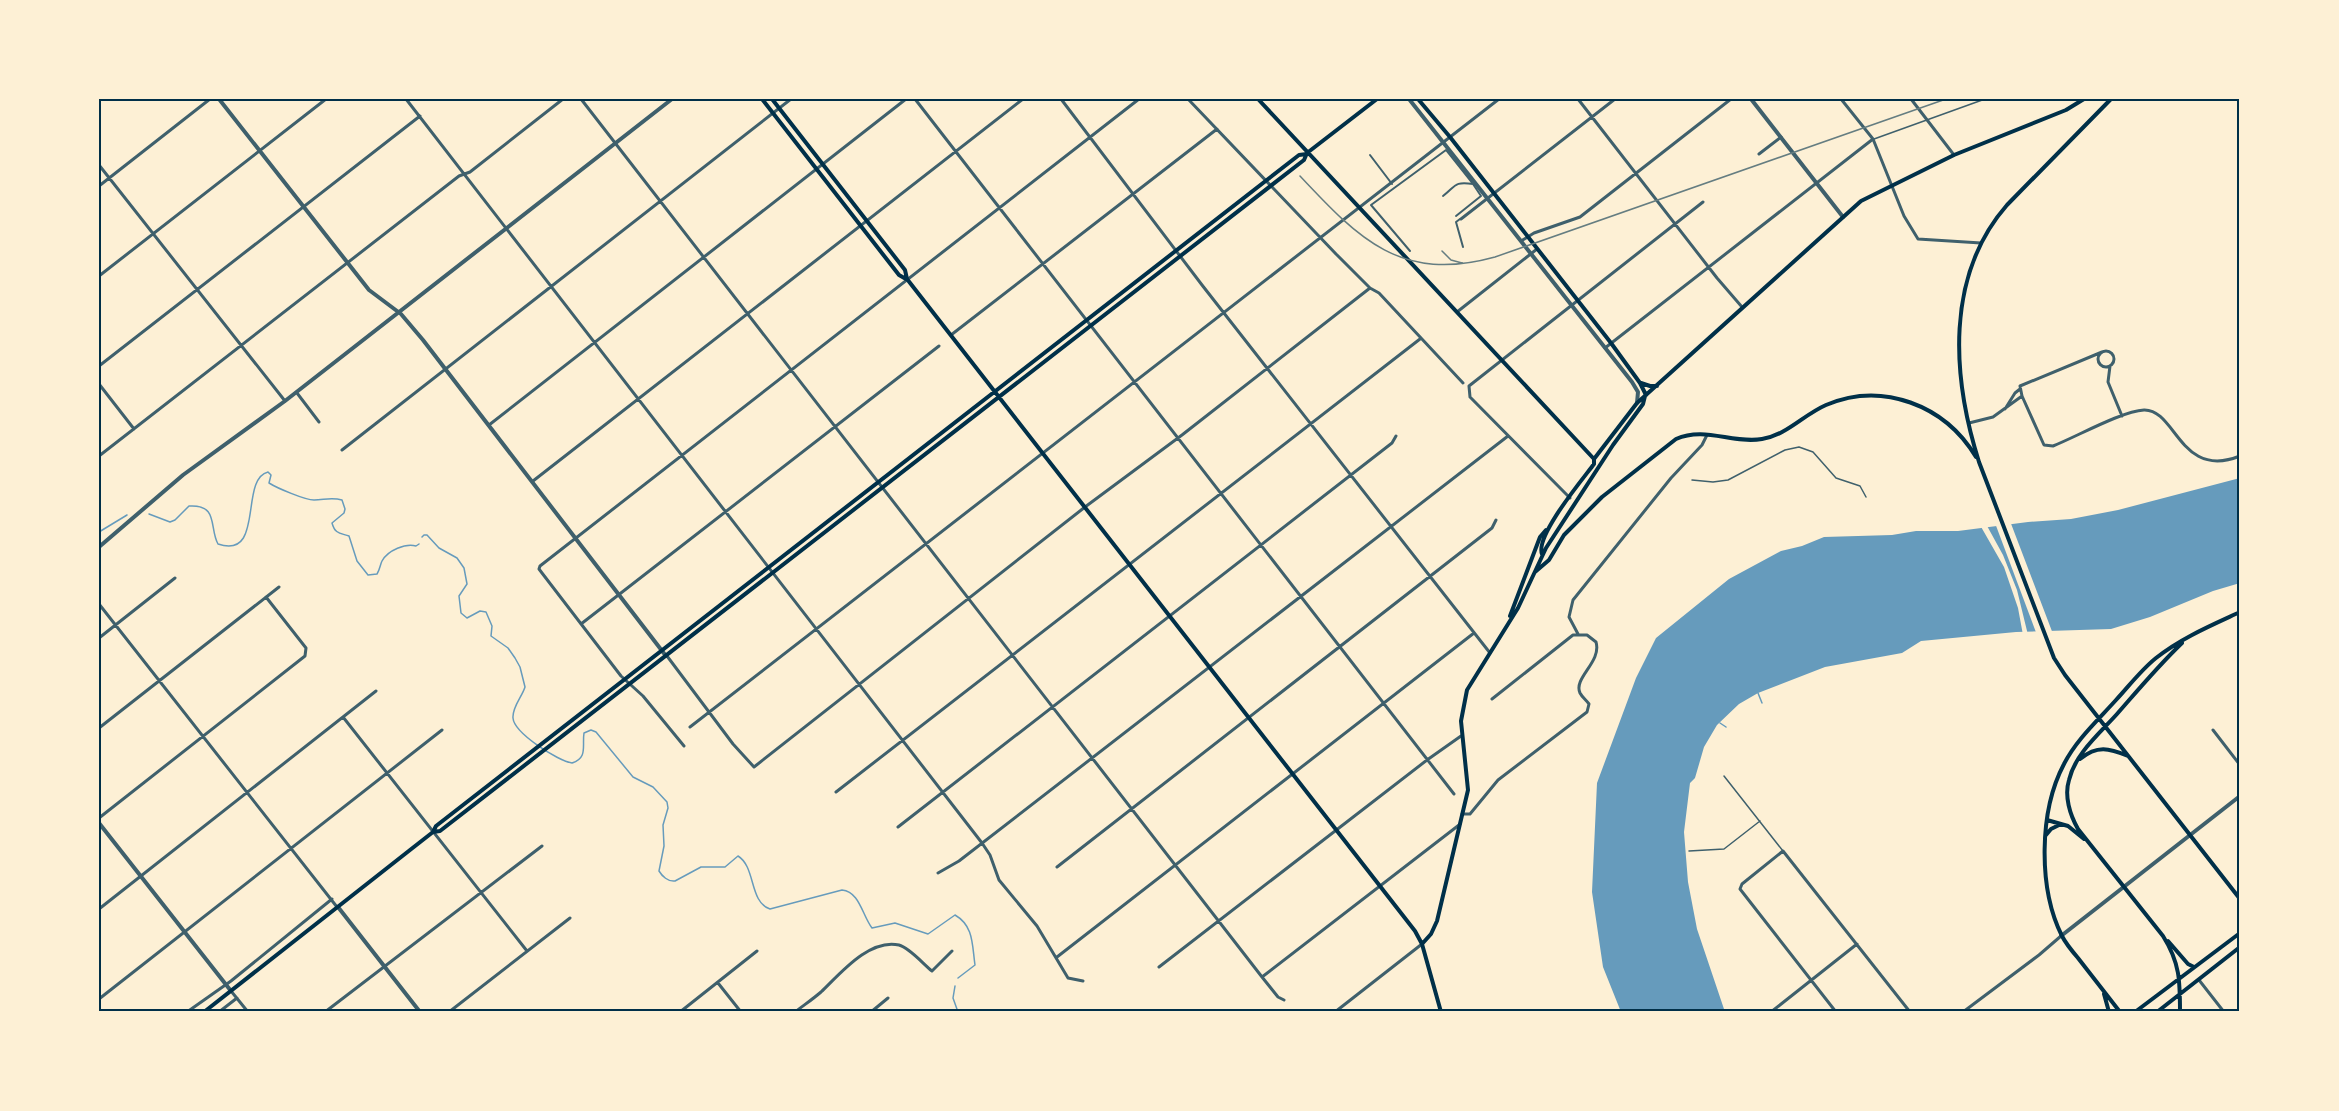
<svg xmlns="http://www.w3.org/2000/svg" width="2339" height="1111" font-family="'Playfair Display',serif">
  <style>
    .water { fill: #669bbc }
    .pier { fill: #fdf0d5 }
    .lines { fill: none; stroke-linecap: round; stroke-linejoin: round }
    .stream { stroke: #669bbc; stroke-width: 1.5 }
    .service { stroke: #3f606c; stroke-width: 1.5 }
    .pedestrian { stroke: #3f606c; stroke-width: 2 }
    .minor { stroke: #3f606c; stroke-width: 3 }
    .tertiary { stroke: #3f606c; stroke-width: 4 }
    .secondary { stroke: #003049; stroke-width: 4 }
    .tram { stroke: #657d81; stroke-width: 1.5 }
    .neatline { fill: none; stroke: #003049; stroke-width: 2 }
  </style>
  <rect width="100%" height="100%" fill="#fdf0d5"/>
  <path class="water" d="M 2240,478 L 2240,583 L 2213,591 L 2150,617 L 2111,629 L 2016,632 L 1921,641 L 1902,653 L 1825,667 L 1758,693 L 1739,704 L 1717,725 L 1704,747 L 1695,778 L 1690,783 L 1684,832 L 1688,882 L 1697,929 L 1725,1012 L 1621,1012 L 1603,967 L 1592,892 L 1597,783 L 1636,678 L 1656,638 L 1729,579 L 1781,551 L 1802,546 L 1824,537 L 1892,535 L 1916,531 L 1958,531 L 2028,522 L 2071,519 L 2118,510 Z"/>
  <path class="pier" d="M 2010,521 L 2053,634 L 2037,635 L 1995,523 Z
    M 1986,524 L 2003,555 L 2017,590 L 2028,635 L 2023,635 L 2018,608 L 2004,567 L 1980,525 Z"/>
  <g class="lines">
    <path class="stream" d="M 149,514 L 170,522 L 175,520 L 189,506 C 219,504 209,528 218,544 C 265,560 239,479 268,472 L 271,475 L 269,483 C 277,488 305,500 314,500 C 324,500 331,497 342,500 L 345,509 L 344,513 L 332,523 C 335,534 340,533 349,536 L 357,561 L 368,575 L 377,574 C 380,569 380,565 382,561 C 388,550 406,543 416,546 L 419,544
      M 99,532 L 127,515
      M 422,537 L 424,535 L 427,535 L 439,548 L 457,558 L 464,568 L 467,584 L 459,596 L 461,613 L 467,618 L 480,611 L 486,612 L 492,626 L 491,636 L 508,648 L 515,658 L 520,667 L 525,687 C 522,697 512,707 513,718 C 514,733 558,761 572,763 C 588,758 582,746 584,733 L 591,730 L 596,732 L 633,777 L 653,787 L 667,802 L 668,808 L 663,825 L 664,846 L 659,871 C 662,876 668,882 675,881 L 701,867 L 725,867 L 738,856 C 756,867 749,902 770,909 L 842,890 C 860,892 862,915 872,928 L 895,923 L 928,934 L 955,915 C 974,926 972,945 975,965 L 958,978
      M 1758,693 L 1762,703
      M 1720,723 L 1726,727
      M 955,986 L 953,998 L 958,1012"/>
    <path class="service" d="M 1874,139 L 1985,99
      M 1692,480 L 1713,482 L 1728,480 L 1785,450 L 1799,447 L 1813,452 L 1836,478 L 1860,486 L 1866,497
      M 1724,776 L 1783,851
      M 1689,851 L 1724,849 L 1760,821"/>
    <path class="pedestrian" d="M 1370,155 L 1392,184
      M 1443,196 C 1456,186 1454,181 1473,184 L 1481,196 L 1456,216
      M 1460,219 L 1456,222 L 1463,247
      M 1410,251 L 1371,205 L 1446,150 L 1473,184"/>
    <path class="minor" d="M 406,99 L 982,843 L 990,855 L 999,880 L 1037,926 L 1068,978 L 1083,981
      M 581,99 L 1262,977 L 1278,997 L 1284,1000
      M 915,99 L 1454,794
      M 1061,99 L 1202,285 L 1490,653
      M 1188,99 L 1336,254 L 1370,288 L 1379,293 L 1463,383
      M 1578,99 L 1717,278 L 1742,307
      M 1841,99 L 1873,139 L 1904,216 L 1918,239 L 1981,243
      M 1911,99 L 1954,155
      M 1759,154 L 1781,137
      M 99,165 L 285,401
      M 99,186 L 210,99
      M 1461,219 L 1615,99
      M 1521,241 L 1534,233 L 1580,217 L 1731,99
      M 99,276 L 326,99
      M 1457,312 L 1537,249
      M 951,335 L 1217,129
      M 1605,348 L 1873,139
      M2098 359a8 8 0 1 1 16 0a8 8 0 1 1-16 0Z
      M 2102,352 L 2020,386 L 2022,396 L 2044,445 L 2053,446 C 2076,437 2122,411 2144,410 C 2176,409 2180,480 2240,456
      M 99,366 L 420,116
      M 2110,366 L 2108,382 L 2122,416
      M 99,384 L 134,429
      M 297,393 L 319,422
      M 2005,409 L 2015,393 L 2020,389
      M 1969,423 L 1993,417 L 2022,396
      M 489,425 L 906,99
      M 342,450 L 791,99
      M 99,456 L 459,176 L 470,172 L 563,99
      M 533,481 L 1023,99
      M 1570,498 L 1470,397 L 1469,386 L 1703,202
      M 99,604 L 337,907
      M 581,624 L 939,346
      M 1578,634 L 1569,617 L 1573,600 L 1671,478 L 1702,445 L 1707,435
      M 99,638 L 175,578
      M 667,656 L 733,744 L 754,767 L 1085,507 L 1182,435 L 1370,288
      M 343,717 L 527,951
      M 690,727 L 1499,99
      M 99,728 L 279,587
      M 2213,730 L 2240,765
      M 684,746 L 643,696 L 621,676 L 542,573 L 539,569 L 540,566 L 1139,99
      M 836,792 L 1420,339
      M 1462,814 L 1470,814 L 1498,780 L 1587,712 L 1589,704 C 1586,700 1582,697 1580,693 C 1573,678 1602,662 1596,642 L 1587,635 L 1573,635 L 1492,699
      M 99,818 L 305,656 L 306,648 L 266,597
      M 898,827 L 1392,443 L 1396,436
      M 1057,867 L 1492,528 L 1496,520
      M 938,873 L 959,861 L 1508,436
      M 99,909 L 376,691
      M 1057,957 L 1474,633
      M 1159,967 L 1427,760 L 1461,736
      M 1262,977 L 1459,825
      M 2199,980 L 2224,1012
      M 718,983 L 741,1012
      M 231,991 L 248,1012
      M 99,999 L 442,730
      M 187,1012 L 231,981 L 332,899
      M 219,1012 L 237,998
      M 325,1012 L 542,846
      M 449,1012 L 570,918
      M 680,1012 L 757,951
      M 795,1012 C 804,1005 813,999 821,992 C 839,975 869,938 899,945 C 910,948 923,964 932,971 L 952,951
      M 871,1012 L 888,998
      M 1335,1012 L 1422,944
      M 1771,1012 L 1857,944
      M 1836,1012 L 1740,889 L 1742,884 L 1783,851 L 1910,1012
      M 1963,1012 L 2039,955 L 2061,936"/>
    <path class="tertiary" d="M 219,99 L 369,290 L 401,314 L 423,340 L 666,656
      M 1409,99 L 1632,382 L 1638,392 L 1637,403
      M 1751,99 L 1843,217
      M 99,547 L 183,475 L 285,401 L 672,99
      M 99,823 L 231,991
      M 338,907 L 420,1012
      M 2061,936 L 2240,796"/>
    <path class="secondary" d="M 762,99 L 899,275 L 906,279
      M 772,99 L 905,270 L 907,279 L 1415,931 L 1422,944 L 1441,1012
      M 1258,99 L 1594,459
      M 1418,99 L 1450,137 L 1611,343 L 1640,383 L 1646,395
      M 2111,99 L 2007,205 C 1945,276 1952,377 1979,462 L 2054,658 L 2065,675 L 2240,899
      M 1641,383 L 1650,386 L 1657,386
      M 1542,554 C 1535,536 1582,480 1594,464 L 1594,459 L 1637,403 L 1861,201 L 1954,155 L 2066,110 L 2084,99
      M 1535,572 L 1549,560 L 1564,535 L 1602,497 L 1676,439 C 1705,426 1732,444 1762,439 C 1787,435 1803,415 1826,405 C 1882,381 1945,405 1976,457
      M 1510,616 L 1540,537 L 1546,530
      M 2080,759 C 2097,745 2109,748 2128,756
      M 2047,820 L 2068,826 L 2084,839
      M 433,832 L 436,826 L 1299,155 L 1307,154
      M 2046,835 L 2051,829 L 2061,824
      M 2168,941 L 2188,964 L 2194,967
      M 1422,944 L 1431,934 L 1437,921 L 1468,790 L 1461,721 L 1467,690 L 1518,608 L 1546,548 L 1613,445 L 1643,404 L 1645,396
      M 2104,994 L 2109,1012
      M 204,1012 L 410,850 L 433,832 L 440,831 L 1304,160 L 1307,153 L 1377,99
      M 2120,1012 C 2106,994 2092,976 2078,958 C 2072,951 2066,944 2062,936 C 2038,888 2039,811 2064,764 C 2076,740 2098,720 2116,700 C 2129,686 2141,670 2156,658 C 2181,638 2212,625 2240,612
      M 2135,1012 L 2240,933
      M 2157,1012 L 2240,947
      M 2180,1012 C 2180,981 2180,963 2163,936 L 2078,829 C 2070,815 2064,796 2069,780 C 2075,754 2099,734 2117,714 C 2138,690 2159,665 2182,643"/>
    <path class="tram" d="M 1300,176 C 1359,239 1401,283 1495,257 L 1946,99
      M 1442,251 L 1451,260 L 1462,263"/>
  </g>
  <rect width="2339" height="1111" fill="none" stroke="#fdf0d5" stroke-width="201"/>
  <rect x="100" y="100" width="2138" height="910" class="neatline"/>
</svg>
